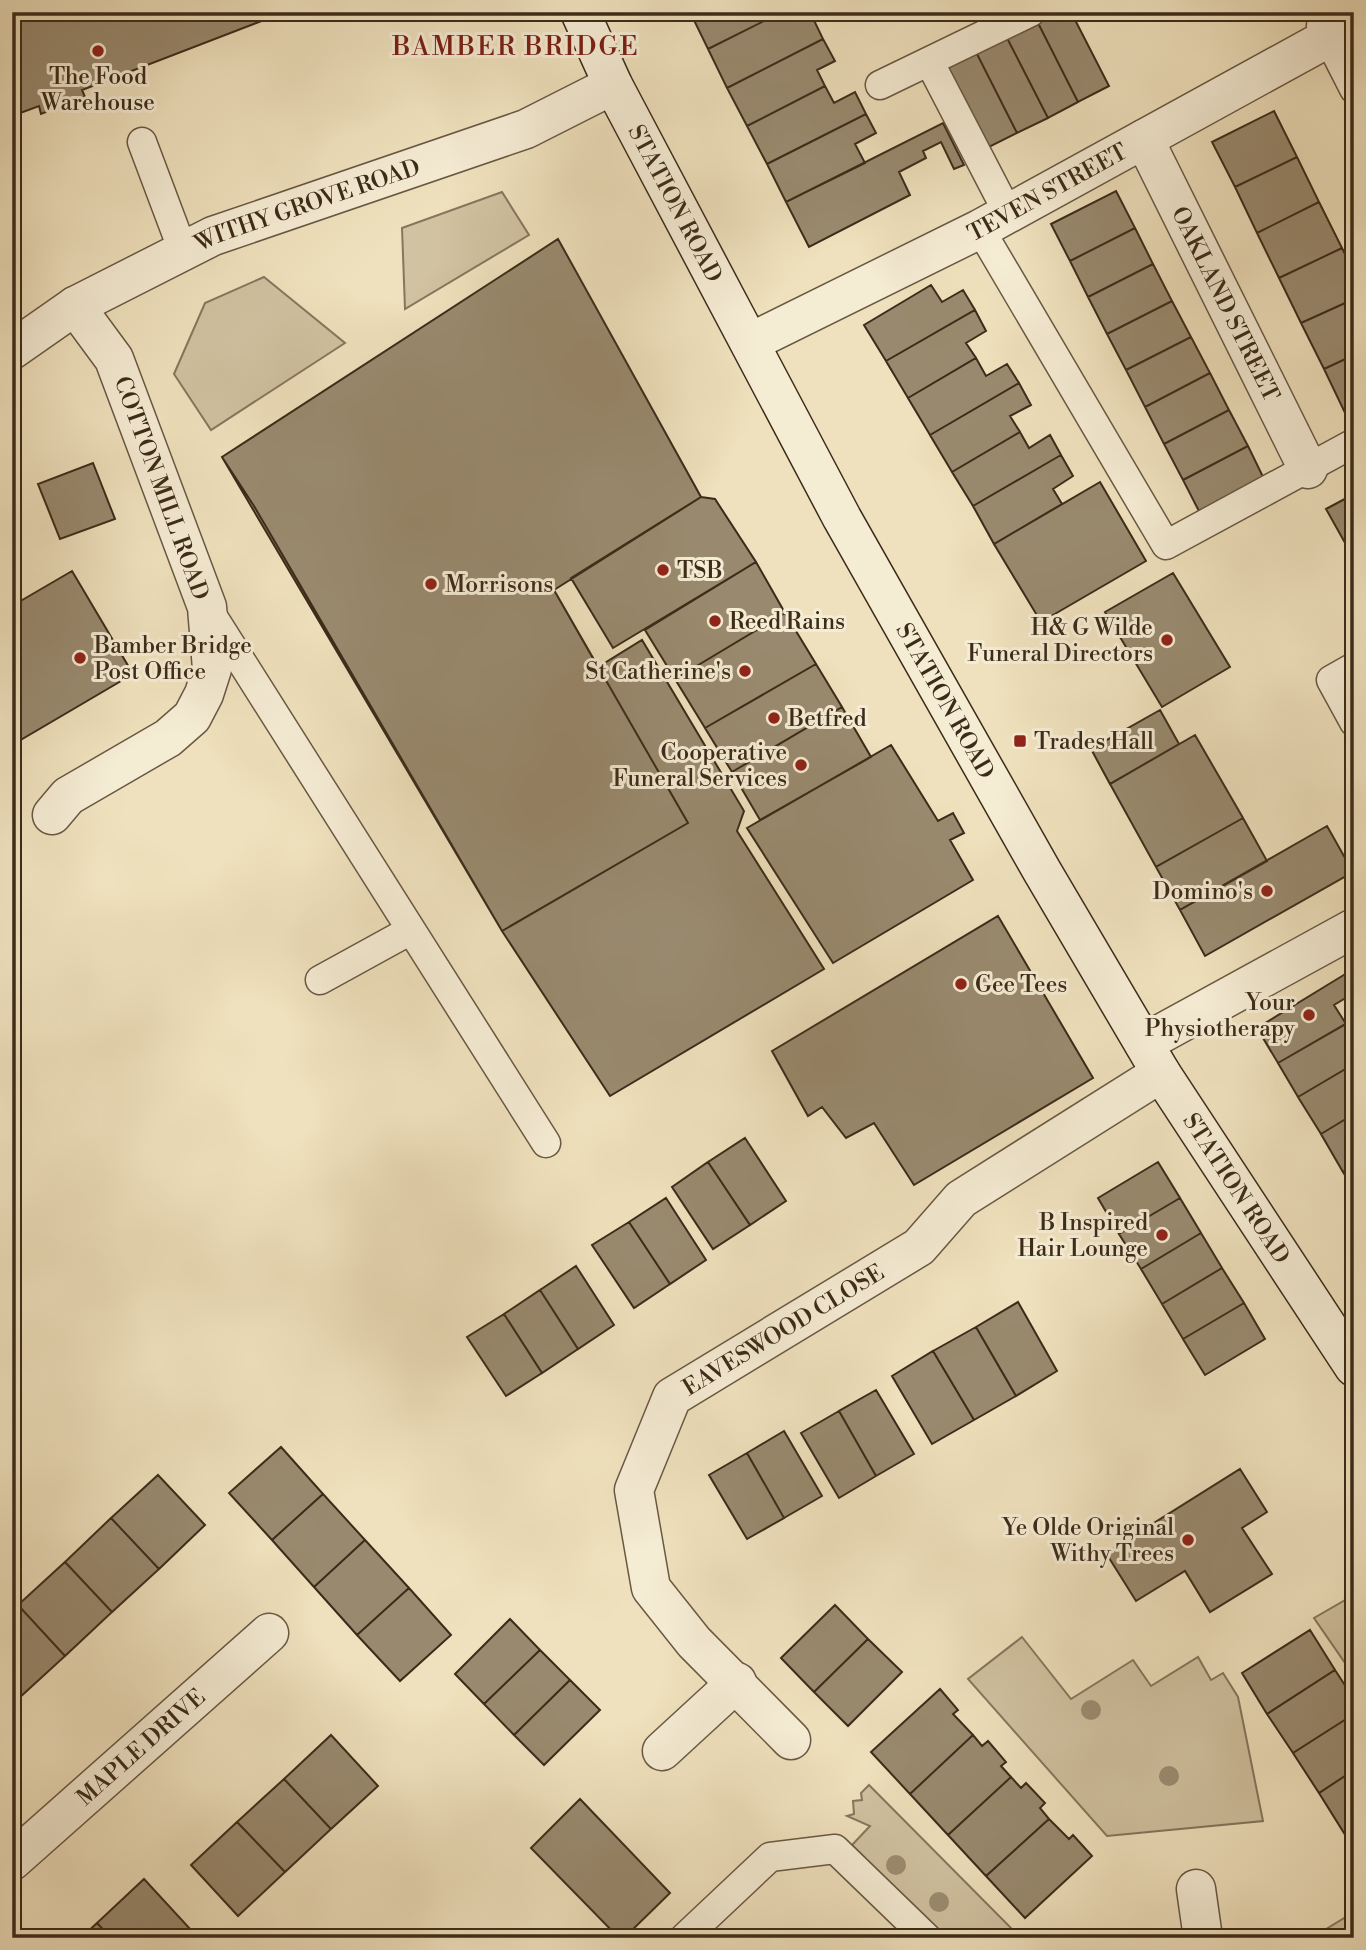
<svg xmlns="http://www.w3.org/2000/svg" width="1366" height="1950" font-family="'Libre Bodoni',serif">
  <style>
    .green { fill: #d1c2a1; stroke: #86765e; stroke-width: 2 }
    .building { fill: #998a6f; stroke: #3c2b1a; stroke-width: 2 }
    .lines { fill: none; stroke-linecap: round; stroke-linejoin: round }
    .lane-casing { stroke: #695843; stroke-width: 31 }
    .street-casing { stroke: #695843; stroke-width: 41 }
    .secondary-casing { stroke: #3c2b1a; stroke-width: 41 }
    .lane { stroke: #f5ecd4; stroke-width: 28 }
    .street { stroke: #f5ecd4; stroke-width: 38 }
    .secondary { stroke: #f5ecd4; stroke-width: 38 }
    .tree { fill: #9d8d72 }
    .poi-dot { fill: #8f2418; stroke: #f5ecd4; stroke-width: 2.5 }
    .labels { text-anchor: middle; stroke-width: 6; stroke-linejoin: round; paint-order: stroke }
    .poi-label { font-size: 23px; fill: #3c2b1a; stroke: #f5ecd4; text-anchor: start }
    .street-label { font-size: 23px; fill: #3c2b1a; stroke: #f5ecd4 }
    .quarter-label { font-size: 26px; letter-spacing: 2px; fill: #7a1f14; stroke: #f5ecd4 }
  </style>
  <rect width="100%" height="100%" fill="#efe1bd"/>
  <filter id="stains"><feTurbulence type="fractalNoise" baseFrequency=".00286" numOctaves="4"/><feColorMatrix values="0 0 0 0 .2 0 0 0 0 .09 0 0 0 0 .02 0 0 0 .5 -.17"/></filter>
  <radialGradient id="worn" r=".72"><stop offset=".6" stop-color="#630" stop-opacity="0"/><stop offset="1" stop-color="#630" stop-opacity=".3"/></radialGradient>
  <path class="green" d="M 502,192 L 529,235 L 405,309 L 402,228 Z
    M 264,277 L 345,343 L 211,430 L 174,374 L 205,303 Z
    M 1354,1595 L 1354,1676 L 1314,1618 Z
    M 1022,1637 L 1071,1699 L 1133,1660 L 1151,1686 L 1198,1657 L 1211,1680 L 1223,1673 L 1238,1697 L 1263,1821 L 1107,1836 L 968,1679 Z
    M 869,1785 L 1016,1933 L 1018,1938 L 945,1938 L 852,1845 L 870,1826 L 847,1816 L 854,1814 L 853,1801 L 862,1800 L 861,1793 Z
    M 1354,1912 L 1354,1938 L 1312,1938 L 1318,1934 Z"/>
  <path class="building" d="M 12,12 L 285,12 L 82,90 L 85,97 L 41,114 L 39,106 L 12,116 Z
    M 690,12 L 782,12 L 708,49 Z
    M 782,12 L 810,12 L 823,39 L 727,88 L 708,49 Z
    M 1054,12 L 1071,12 L 1109,86 L 1078,102 L 1037,21 Z
    M 1037,21 L 1078,102 L 1048,118 L 1006,36 Z
    M 1006,36 L 1048,118 L 1017,133 L 976,52 Z
    M 823,39 L 835,61 L 817,70 L 825,86 L 747,126 L 727,88 Z
    M 976,52 L 1017,133 L 987,148 L 946,67 Z
    M 825,86 L 834,103 L 855,92 L 866,114 L 767,164 L 747,126 Z
    M 1274,111 L 1297,157 L 1235,187 L 1212,142 Z
    M 866,114 L 876,133 L 855,144 L 865,163 L 786,202 L 767,164 Z
    M 943,123 L 964,165 L 954,169 L 941,142 L 923,151 L 926,158 L 899,172 L 910,195 L 809,247 L 786,202 Z
    M 1297,157 L 1319,202 L 1257,233 L 1235,187 Z
    M 1116,191 L 1135,228 L 1070,261 L 1051,224 Z
    M 1319,202 L 1342,248 L 1279,278 L 1257,233 Z
    M 1135,228 L 1153,264 L 1088,297 L 1070,261 Z
    M 558,239 L 701,497 L 554,590 L 688,823 L 502,931 L 254,506 L 222,457 Z
    M 558,239 L 701,497 L 554,590 L 598,667 L 642,640 L 744,811 L 737,831 L 824,969 L 610,1096 L 502,931 L 222,457 Z
    M 1342,248 L 1354,272 L 1354,299 L 1301,323 L 1279,278 Z
    M 1153,264 L 1172,301 L 1107,334 L 1088,297 Z
    M 931,285 L 942,302 L 963,290 L 975,310 L 886,361 L 864,325 Z
    M 1354,299 L 1354,355 L 1324,369 L 1301,323 Z
    M 1172,301 L 1191,337 L 1126,370 L 1107,334 Z
    M 975,310 L 986,331 L 966,343 L 976,358 L 908,398 L 886,361 Z
    M 1191,337 L 1210,373 L 1145,407 L 1126,370 Z
    M 1354,355 L 1354,411 L 1346,415 L 1324,369 Z
    M 976,358 L 986,376 L 1007,364 L 1019,383 L 930,435 L 908,398 Z
    M 1210,373 L 1229,410 L 1164,444 L 1145,407 Z
    M 1019,383 L 1031,405 L 1010,416 L 1020,432 L 952,472 L 930,435 Z
    M 1229,410 L 1248,446 L 1183,480 L 1164,444 Z
    M 1020,432 L 1029,448 L 1050,435 L 1061,455 L 973,506 L 952,472 Z
    M 1248,446 L 1266,483 L 1202,517 L 1183,480 Z
    M 1061,455 L 1073,476 L 1053,489 L 1062,504 L 994,544 L 973,506 Z
    M 93,463 L 115,519 L 60,539 L 38,484 Z
    M 1100,482 L 1146,561 L 1041,622 L 994,544 Z
    M 1354,494 L 1354,559 L 1326,509 Z
    M 701,497 L 715,499 L 756,562 L 613,648 L 571,578 Z
    M 756,562 L 785,613 L 675,679 L 645,630 Z
    M 72,571 L 133,674 L 12,745 L 12,606 Z
    M 1173,573 L 1230,667 L 1162,707 L 1105,612 Z
    M 785,613 L 816,664 L 705,728 L 675,679 Z
    M 816,664 L 842,707 L 732,772 L 705,728 Z
    M 842,707 L 871,757 L 760,820 L 732,772 Z
    M 1160,710 L 1179,744 L 1110,784 L 1091,749 Z
    M 1195,735 L 1243,818 L 1156,867 L 1110,784 Z
    M 891,745 L 938,821 L 953,813 L 964,833 L 950,840 L 973,880 L 833,963 L 747,828 Z
    M 1243,818 L 1267,861 L 1180,910 L 1156,867 Z
    M 1327,826 L 1353,872 L 1205,956 L 1180,910 Z
    M 998,916 L 1093,1078 L 914,1185 L 874,1123 L 846,1138 L 822,1107 L 808,1116 L 772,1051 Z
    M 1347,973 L 1354,984 L 1354,993 L 1334,1005 L 1346,1024 L 1278,1063 L 1257,1028 Z
    M 1354,1019 L 1354,1064 L 1298,1097 L 1278,1063 Z
    M 1354,1064 L 1354,1114 L 1321,1134 L 1298,1097 Z
    M 1354,1114 L 1354,1165 L 1343,1172 L 1321,1134 Z
    M 745,1138 L 786,1201 L 750,1225 L 708,1162 Z
    M 708,1162 L 750,1225 L 713,1249 L 672,1187 Z
    M 1158,1162 L 1180,1198 L 1119,1234 L 1098,1198 Z
    M 1354,1165 L 1354,1189 L 1343,1172 Z
    M 666,1198 L 706,1260 L 670,1284 L 629,1222 Z
    M 1180,1198 L 1201,1233 L 1141,1269 L 1119,1234 Z
    M 629,1222 L 670,1284 L 634,1308 L 592,1245 Z
    M 1201,1233 L 1222,1268 L 1162,1304 L 1141,1269 Z
    M 576,1266 L 614,1325 L 578,1349 L 540,1290 Z
    M 1222,1268 L 1244,1303 L 1183,1339 L 1162,1304 Z
    M 540,1290 L 578,1349 L 542,1373 L 504,1314 Z
    M 1018,1302 L 1057,1371 L 1016,1396 L 976,1327 Z
    M 1244,1303 L 1265,1339 L 1205,1375 L 1183,1339 Z
    M 504,1314 L 542,1373 L 506,1396 L 467,1337 Z
    M 976,1327 L 1016,1396 L 974,1420 L 933,1351 Z
    M 933,1351 L 974,1420 L 932,1444 L 892,1376 Z
    M 876,1390 L 914,1454 L 876,1476 L 839,1411 Z
    M 839,1411 L 876,1476 L 839,1498 L 801,1433 Z
    M 784,1431 L 822,1496 L 784,1518 L 747,1453 Z
    M 281,1447 L 323,1494 L 272,1540 L 229,1493 Z
    M 747,1453 L 784,1518 L 747,1539 L 709,1475 Z
    M 1240,1469 L 1267,1512 L 1242,1528 L 1272,1574 L 1210,1612 L 1185,1571 L 1136,1601 L 1106,1553 Z
    M 158,1475 L 205,1525 L 159,1569 L 111,1518 Z
    M 323,1494 L 365,1540 L 314,1587 L 272,1540 Z
    M 111,1518 L 159,1569 L 112,1612 L 65,1562 Z
    M 365,1540 L 409,1588 L 357,1635 L 314,1587 Z
    M 65,1562 L 112,1612 L 65,1656 L 18,1605 Z
    M 409,1588 L 451,1635 L 400,1681 L 357,1635 Z
    M 18,1605 L 65,1656 L 18,1699 L 12,1692 L 12,1610 Z
    M 835,1605 L 868,1639 L 814,1692 L 781,1658 Z
    M 510,1619 L 540,1650 L 484,1704 L 455,1674 Z
    M 1310,1630 L 1335,1670 L 1267,1714 L 1242,1673 Z
    M 868,1639 L 902,1672 L 848,1726 L 814,1692 Z
    M 540,1650 L 570,1680 L 514,1735 L 484,1704 Z
    M 1335,1670 L 1354,1699 L 1354,1714 L 1293,1753 L 1267,1714 Z
    M 570,1680 L 600,1710 L 544,1765 L 514,1735 Z
    M 940,1689 L 958,1710 L 953,1714 L 973,1735 L 910,1794 L 871,1752 Z
    M 1354,1714 L 1354,1770 L 1319,1793 L 1293,1753 Z
    M 331,1735 L 378,1786 L 331,1829 L 284,1779 Z
    M 973,1735 L 982,1746 L 988,1741 L 1006,1762 L 1001,1766 L 1011,1777 L 948,1835 L 910,1794 Z
    M 1354,1770 L 1354,1826 L 1344,1833 L 1319,1793 Z
    M 1011,1777 L 1021,1788 L 1026,1783 L 1045,1803 L 1040,1808 L 1049,1819 L 986,1876 L 948,1835 Z
    M 284,1779 L 331,1829 L 285,1872 L 237,1822 Z
    M 580,1799 L 670,1893 L 624,1938 L 619,1938 L 531,1848 Z
    M 1049,1819 L 1069,1839 L 1073,1835 L 1092,1856 L 1025,1918 L 986,1876 Z
    M 237,1822 L 285,1872 L 238,1916 L 191,1865 Z
    M 1354,1826 L 1354,1848 L 1344,1833 Z
    M 144,1879 L 191,1930 L 183,1938 L 111,1938 L 97,1923 Z
    M 97,1923 L 111,1938 L 81,1938 Z"/>
  <g class="lines">
    <defs>
      <path id="lane" d="M 1328,38 L 1354,89
        M 930,63 L 1008,213
        M 880,85 L 1031,12
        M 142,142 L 183,251
        M 980,229 L 1166,545 L 1354,443
        M 210,612 L 546,1143
        M 1354,667 L 1331,680 L 1354,722
        M 320,980 L 411,930
        M 684,1938 L 770,1857 L 835,1849 L 927,1938"/>
      <g id="street">
        <path id="s1" d="M 1144,139 L 1308,469"/>
        <path id="s2" d="M 751,342 L 980,229 L 1328,38 L 1326,26"/>
        <path id="s3" d="M 12,350 L 75,306 L 213,236 L 526,129 L 613,85"/>
        <path d="M 52,815 L 68,796 L 168,738 L 192,717 L 204,694 L 212,669 L 207,607 L 114,359 L 75,306"/>
        <path d="M 1144,1043 L 1354,928"/>
        <path id="s4" d="M 791,1740 L 694,1642 L 651,1588 L 634,1490 L 672,1397 L 919,1247 L 961,1199 L 1161,1073"/>
        <path d="M 662,1751 L 737,1682"/>
        <path id="s5" d="M 12,1861 L 269,1633"/>
        <path d="M 1196,1889 L 1203,1938"/>
      </g>
      <g id="secondary">
        <path id="s6" d="M 580,12 L 613,85 L 842,518 L 1042,871 L 1161,1073 L 1354,1367"/>
      </g>
    </defs>
    <use href="#lane" class="lane-casing"/>
    <use href="#street" class="street-casing"/>
    <use href="#secondary" class="secondary-casing"/>
    <use href="#lane" class="lane"/>
    <use href="#street" class="street"/>
    <use href="#secondary" class="secondary"/>
  </g>
  <g class="tree">
    <circle cx="1091" cy="1710" r="10"/>
    <circle cx="1169" cy="1776" r="10"/>
    <circle cx="896" cy="1865" r="10"/>
    <circle cx="939" cy="1902" r="10"/>
  </g>
  <g class="poi-dot">
    <circle cx="98" cy="51" r="7"/>
    <circle cx="663" cy="570" r="7"/>
    <circle cx="431" cy="584" r="7"/>
    <circle cx="715" cy="621" r="7"/>
    <circle cx="1167" cy="640" r="7"/>
    <circle cx="80" cy="658" r="7"/>
    <circle cx="745" cy="671" r="7"/>
    <circle cx="774" cy="718" r="7"/>
    <rect x="1013" y="734" width="14" height="14" rx="3.5"/>
    <circle cx="801" cy="765" r="7"/>
    <circle cx="1267" cy="891" r="7"/>
    <circle cx="961" cy="984" r="7"/>
    <circle cx="1309" cy="1015" r="7"/>
    <circle cx="1162" cy="1235" r="7"/>
    <circle cx="1188" cy="1540" r="7"/>
  </g>
  <g class="labels">
    <g class="poi-label">
      <text x="98" y="84" text-anchor="middle">The Food<tspan x="98" dy="26">Warehouse</tspan></text>
      <text x="677" y="578">TSB</text>
      <text x="445" y="592">Morrisons</text>
      <text x="729" y="629">Reed Rains</text>
      <text x="1153" y="635" text-anchor="end">H&amp; G Wilde<tspan x="1153" dy="26">Funeral Directors</tspan></text>
      <text x="94" y="653">Bamber Bridge<tspan x="94" dy="26">Post Office</tspan></text>
      <text x="731" y="679" text-anchor="end">St Catherine's</text>
      <text x="788" y="726">Betfred</text>
      <text x="1034" y="749">Trades Hall</text>
      <text x="787" y="760" text-anchor="end">Cooperative<tspan x="787" dy="26">Funeral Services</tspan></text>
      <text x="1253" y="899" text-anchor="end">Domino's</text>
      <text x="975" y="992">Gee Tees</text>
      <text x="1295" y="1010" text-anchor="end">Your<tspan x="1295" dy="26">Physiotherapy</tspan></text>
      <text x="1148" y="1230" text-anchor="end">B Inspired<tspan x="1148" dy="26">Hair Lounge</tspan></text>
      <text x="1174" y="1535" text-anchor="end">Ye Olde Original<tspan x="1174" dy="26">Withy Trees</tspan></text>
    </g>
    <g class="street-label">
      <text dy="8" stroke="none"><textPath href="#s2" startOffset="332">TEVEN STREET</textPath></text>
      <text dy="8" stroke="none"><textPath href="#s6" startOffset="214">STATION ROAD</textPath></text>
      <text dy="8" stroke="none"><textPath href="#s3" startOffset="331">WITHY GROVE ROAD</textPath></text>
      <text dy="8" stroke="none"><textPath href="#s1" startOffset="184">OAKLAND STREET</textPath></text>
      <text transform="translate(162 488) rotate(70)" y="8">COTTON MILL ROAD</text>
      <text dy="8" stroke="none"><textPath href="#s6" startOffset="780">STATION ROAD</textPath></text>
      <text dy="8" stroke="none"><textPath href="#s6" startOffset="1348">STATION ROAD</textPath></text>
      <text dy="8" stroke="none"><textPath href="#s4" startOffset="537">EAVESWOOD CLOSE</textPath></text>
      <text dy="8" stroke="none"><textPath href="#s5" startOffset="172">MAPLE DRIVE</textPath></text>
    </g>
    <g class="quarter-label">
      <text x="516" y="55">BAMBER BRIDGE</text>
    </g>
  </g>
  <rect width="1366" height="1950" fill="none" stroke="#efe1bd" stroke-width="42"/>
  <rect x="14" y="14" width="1338" height="1922" fill="none" stroke="#3c2b1a" stroke-width="3.5"/>
  <rect x="21" y="21" width="1324" height="1908" fill="none" stroke="#3c2b1a" stroke-width="2"/>
  <rect width="100%" height="100%" filter="url(#stains)"/>
  <rect width="100%" height="100%" fill="url(#worn)"/>
</svg>
